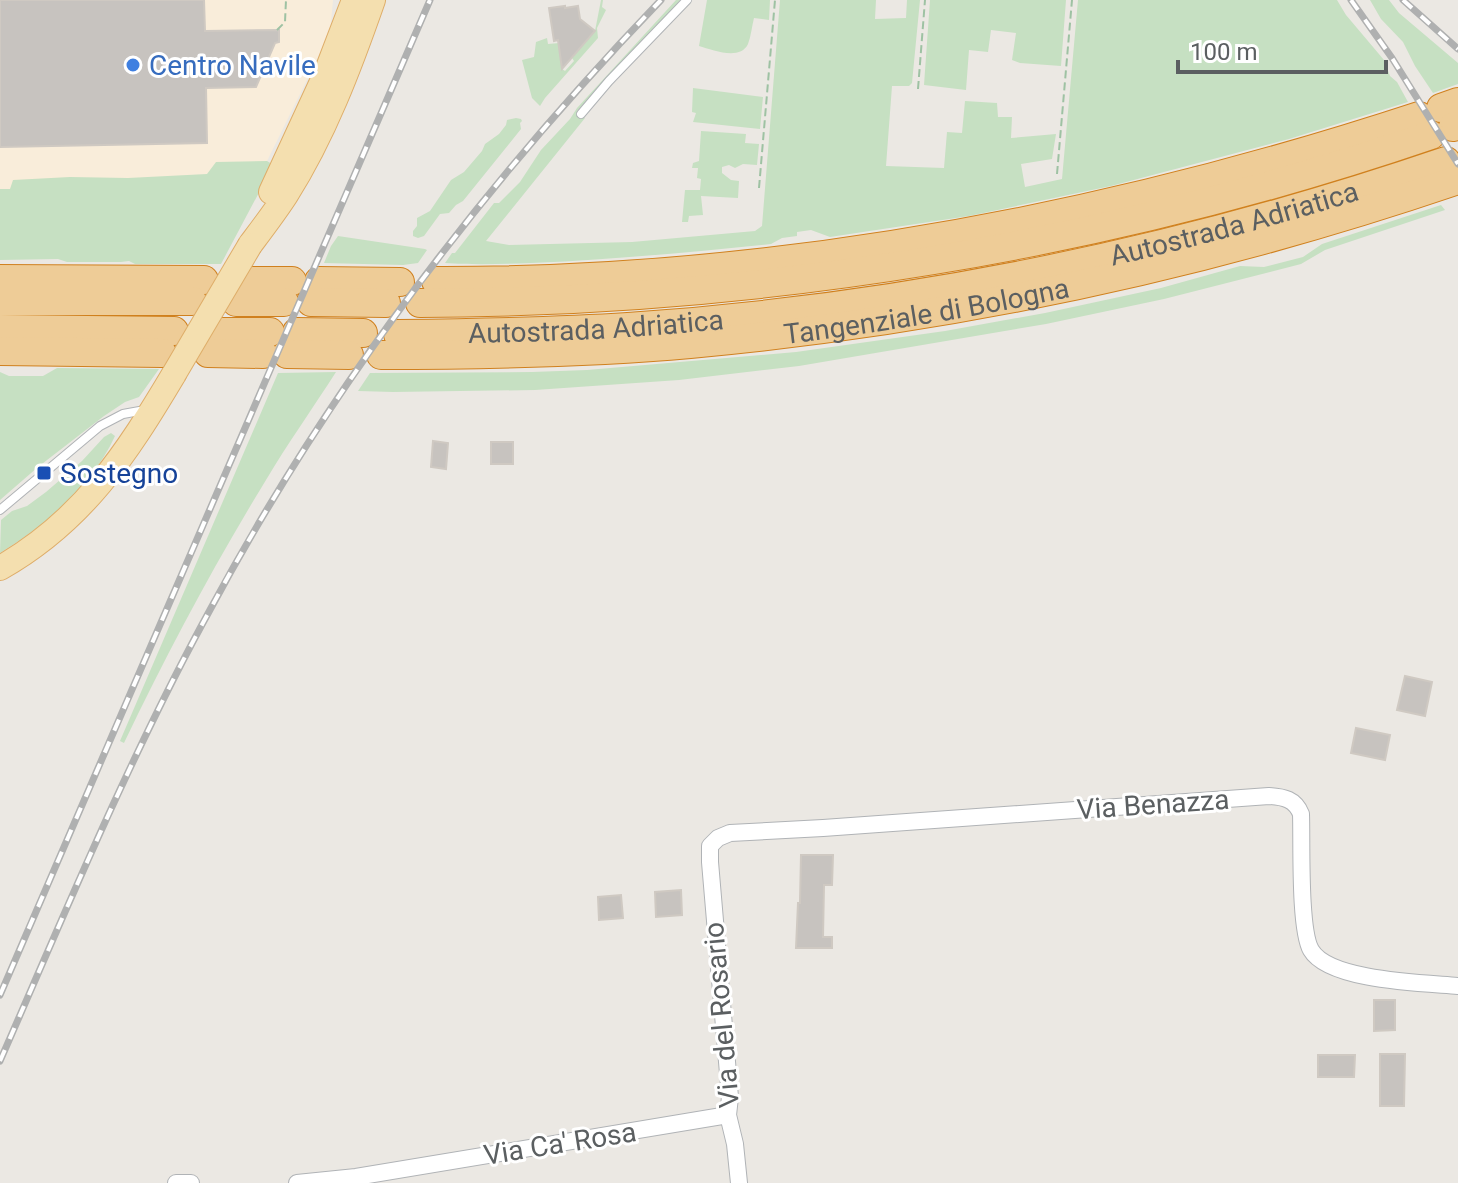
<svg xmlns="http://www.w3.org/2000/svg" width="1458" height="1183" font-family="Roboto,sans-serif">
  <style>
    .commercial { fill: #f9edda }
    .green { fill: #c6e0c2 }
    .building { fill: #c7c3bf; stroke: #cfc9c2; stroke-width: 2 }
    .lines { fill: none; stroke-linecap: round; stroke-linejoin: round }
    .lane-casing { stroke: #b0b3b6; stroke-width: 10 }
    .street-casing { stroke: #b0b3b6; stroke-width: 18 }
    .primary-casing { stroke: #dead69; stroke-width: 26 }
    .highway-casing { stroke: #d0801e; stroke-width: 30 }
    .path { stroke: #9ec2a3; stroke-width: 2; stroke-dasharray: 8 4; stroke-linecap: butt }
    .lane { stroke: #fff; stroke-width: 8 }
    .street { stroke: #fff; stroke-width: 16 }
    .primary { stroke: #f4dfaf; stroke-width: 24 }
    .highway { stroke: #eecc97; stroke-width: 28 }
    .rail-casing { stroke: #afb0b0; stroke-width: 7 }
    .rail { stroke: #fff; stroke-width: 4; stroke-dasharray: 12; stroke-linecap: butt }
    .primary-bridge-casing { stroke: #dead69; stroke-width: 26; stroke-linecap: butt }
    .primary-bridge { stroke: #f4dfaf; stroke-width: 24 }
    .shop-dot { fill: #3f7fe0; stroke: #fff; stroke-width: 3 }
    .transit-dot { fill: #1a4fb4; stroke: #fff; stroke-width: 3 }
    .labels { text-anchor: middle; stroke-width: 6; stroke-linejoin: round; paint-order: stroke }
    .shop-label { font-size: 28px; fill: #366cbe; stroke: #fff; text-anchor: start }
    .street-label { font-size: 28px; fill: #5b5f61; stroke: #fff }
    .transit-label { font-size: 28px; fill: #164399; stroke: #fff; text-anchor: start }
  </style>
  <rect width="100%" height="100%" fill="#ebe8e3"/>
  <path class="commercial" d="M 0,0 L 333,0 L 330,33 L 267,161 L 0,246 Z"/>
  <path class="green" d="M 601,0 L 603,0 L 602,7 L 606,10 L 597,28 L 598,38 L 545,98 L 540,106 L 532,98 L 522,60 L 534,57 L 536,42 L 547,38 L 548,44 L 559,43 L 562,69 L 565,71 L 574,61 L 572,58 L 595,31 Z
    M 676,0 L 681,0 L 577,111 L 585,118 L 486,241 L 509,245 L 632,242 L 755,231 L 762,226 L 780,0 L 876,0 L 875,19 L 906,18 L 907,0 L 920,0 L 912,83 L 909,86 L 892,86 L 886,166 L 944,168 L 947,132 L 962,133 L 965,101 L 997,103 L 998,117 L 1012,117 L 1011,138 L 1056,134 L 1052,159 L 1021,164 L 1025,187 L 1062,179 L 1078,0 L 1337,0 L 1346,15 L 1384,60 L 1390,76 L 1397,82 L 1408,102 L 1289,139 L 1111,186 L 969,216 L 830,237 L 811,230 L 797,232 L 797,236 L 782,238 L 771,244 C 691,252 611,260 531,263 C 502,264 473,265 445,263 L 452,253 L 455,253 L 494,203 L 499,203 L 520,182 L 541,150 L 570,119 L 577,108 Z
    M 707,0 L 770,0 L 769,20 L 754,18 C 752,26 751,36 748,44 C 740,61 713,50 699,46 Z
    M 930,0 L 1066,0 L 1061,66 L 1020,63 L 1012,60 L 1016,33 L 991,30 L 988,52 L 969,50 L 966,90 L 924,85 Z
    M 1370,0 L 1389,0 L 1399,13 L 1458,63 L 1458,84 L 1433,93 L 1415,66 L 1403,42 L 1381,19 Z
    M 693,88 L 763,97 L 760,129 L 693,122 L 696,113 L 692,112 Z
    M 516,118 L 521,119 L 522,121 L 520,123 L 521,129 L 463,201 L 456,205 L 449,213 L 440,214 L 424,236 L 418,238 L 413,236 L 413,231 L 417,226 L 417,218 L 430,211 L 451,180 L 464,172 L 482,151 L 485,144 L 499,134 L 506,125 L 507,120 Z
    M 701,131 L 746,134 L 745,143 L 759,144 L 757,165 L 743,164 L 735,168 L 729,165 L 722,167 L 722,173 L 731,180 L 739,181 L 738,198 L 701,196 L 703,215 L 689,216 L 688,222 L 682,222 L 685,190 L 700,190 L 701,179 L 697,178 L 698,168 L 692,168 L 693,163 L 699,161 Z
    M 267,161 L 272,164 L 272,168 L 221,264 L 135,264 L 129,261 L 121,262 L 67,262 L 58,259 L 0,260 L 0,189 L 10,189 L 13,180 L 70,177 L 128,178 L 207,174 L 216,162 Z
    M 1441,205 L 1445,210 L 1325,250 L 1301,264 L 1164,299 L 1046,324 L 799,366 L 679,380 L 535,390 L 393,392 L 358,391 L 370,373 L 532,372 L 587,370 L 796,352 L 945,331 L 1045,313 L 1161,288 L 1240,266 L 1264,267 L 1303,257 L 1322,244 Z
    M 338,236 L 425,249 L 427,250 L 418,263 L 403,265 L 324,263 L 331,246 Z
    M 57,368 L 159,369 L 139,397 L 125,402 L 104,416 L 38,467 L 0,500 L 0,372 L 9,376 L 43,376 Z
    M 336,372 C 313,408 288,443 266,480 C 214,565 167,653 124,743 L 120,741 L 278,373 Z
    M 111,433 L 115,436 C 92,486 46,525 0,553 L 1,520 L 12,511 L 27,506 L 46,492 L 82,461 L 104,437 Z"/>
  <path class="building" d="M 0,0 L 204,0 L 205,31 L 279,30 L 279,42 L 275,43 L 256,87 L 206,88 L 207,143 L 0,147 Z
    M 565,6 L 565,8 L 578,6 L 580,19 L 595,31 L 562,69 L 558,40 L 554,41 L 549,8 Z
    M 433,441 L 448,443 L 446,469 L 431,467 Z
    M 491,442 L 513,442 L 513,464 L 491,464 Z
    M 1405,676 L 1432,682 L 1425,716 L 1397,710 Z
    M 1356,728 L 1390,735 L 1385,760 L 1351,753 Z
    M 801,855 L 833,855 L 832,885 L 824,885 L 823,937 L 832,937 L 832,948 L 796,948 L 798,903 L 800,903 Z
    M 681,890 L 682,915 L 656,917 L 655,892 Z
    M 621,895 L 623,918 L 599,920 L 598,897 Z
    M 1374,1000 L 1395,1000 L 1395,1030 L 1374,1031 Z
    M 1380,1054 L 1405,1054 L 1404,1106 L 1380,1106 Z
    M 1318,1055 L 1355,1055 L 1354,1077 L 1318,1077 Z"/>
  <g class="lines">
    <defs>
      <path id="lane" d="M 581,114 L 609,81 L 687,0
        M 0,510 L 100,426 L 123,414 L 145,410"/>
      <path id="street" d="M 176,1183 L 191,1183
        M 297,1183 L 356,1177 L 728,1115
        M 739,1183 L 735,1144 L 728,1115 L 730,1097 L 710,862 L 710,846 L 718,838 L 730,833 L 823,828 L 1269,796 C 1284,797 1295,799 1301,814 C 1302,842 1299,929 1311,950 C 1329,981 1424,983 1458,986"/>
      <path id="primary" d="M 271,192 L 326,73 L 354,0
        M 250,245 C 262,229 275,212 286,195 C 324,135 350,66 373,0
        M 0,568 C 83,521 127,453 174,374"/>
      <g id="highway">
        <path d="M 1441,108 L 1458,102"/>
        <path d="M 1453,127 L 1458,126"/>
        <path d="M 0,279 L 204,280"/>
        <path d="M 249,281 L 292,281"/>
        <path d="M 319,281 L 400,282"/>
        <path d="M 436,281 C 770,282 1102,220 1419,116"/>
        <path d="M 0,301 L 192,301"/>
        <path d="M 236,302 L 284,302"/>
        <path d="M 311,302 L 386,303"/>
        <path d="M 420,303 C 764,302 1106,246 1431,135"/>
        <path d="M 0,329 L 174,331"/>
        <path d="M 218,332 L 270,332"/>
        <path d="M 297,332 L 363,333"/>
        <path id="s1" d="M 398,334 C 475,333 552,332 628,327 C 906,308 1182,251 1446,161"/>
        <path d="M 0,351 L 162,353"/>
        <path d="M 208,353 L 263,354"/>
        <path d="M 287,354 L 349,355"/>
        <path id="s2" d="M 381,355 C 484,355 587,353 690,344 C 952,320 1209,265 1458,180"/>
      </g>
    </defs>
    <use href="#lane" class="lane-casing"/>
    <use href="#street" class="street-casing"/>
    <use href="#primary" class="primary-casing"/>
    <use href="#highway" class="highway-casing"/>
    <path class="path" d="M 277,30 L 285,22 L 286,0
      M 918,89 L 925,0
      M 1057,174 L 1072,0
      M 759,188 L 775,0"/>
    <use href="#lane" class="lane"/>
    <use href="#street" class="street"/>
    <use href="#primary" class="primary"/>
    <use href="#highway" class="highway"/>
    <defs>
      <path id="rail" d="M 1351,0 L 1392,58 L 1458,164
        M 1403,0 L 1458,49
        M 0,995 L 430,0
        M 0,1061 C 67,908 131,754 211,608 C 330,386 487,181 661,0"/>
    </defs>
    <use href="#rail" class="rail-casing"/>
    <use href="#rail" class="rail"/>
    <defs>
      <path id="primary-bridge" d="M 174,374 L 250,245"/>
    </defs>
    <use href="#primary-bridge" class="primary-bridge-casing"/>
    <use href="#primary-bridge" class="primary-bridge"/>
  </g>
  <circle class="shop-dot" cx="133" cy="65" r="8"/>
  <rect class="transit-dot" x="36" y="465" width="16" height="16" rx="4"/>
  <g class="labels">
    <g class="shop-label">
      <text x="149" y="75">Centro Navile</text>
    </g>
    <g class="street-label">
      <text dy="10" stroke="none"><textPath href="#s1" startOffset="846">Autostrada Adriatica</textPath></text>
      <text dy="10" stroke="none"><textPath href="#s2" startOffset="548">Tangenziale di Bologna</textPath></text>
      <text dy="10" stroke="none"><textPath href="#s1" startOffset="198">Autostrada Adriatica</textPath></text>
      <text transform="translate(1153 804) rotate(-4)" y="10">Via Benazza</text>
      <text transform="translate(721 1015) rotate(-95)" y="10">Via del Rosario</text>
      <text transform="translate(560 1143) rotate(-9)" y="10">Via Ca' Rosa</text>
    </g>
    <g class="transit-label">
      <text x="60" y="483">Sostegno</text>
    </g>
  </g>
  <path d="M1178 60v12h208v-12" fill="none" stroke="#5b5f61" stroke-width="4"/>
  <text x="1190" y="60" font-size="24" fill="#5b5f61" stroke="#ffffff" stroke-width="6" paint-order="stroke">100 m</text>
</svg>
